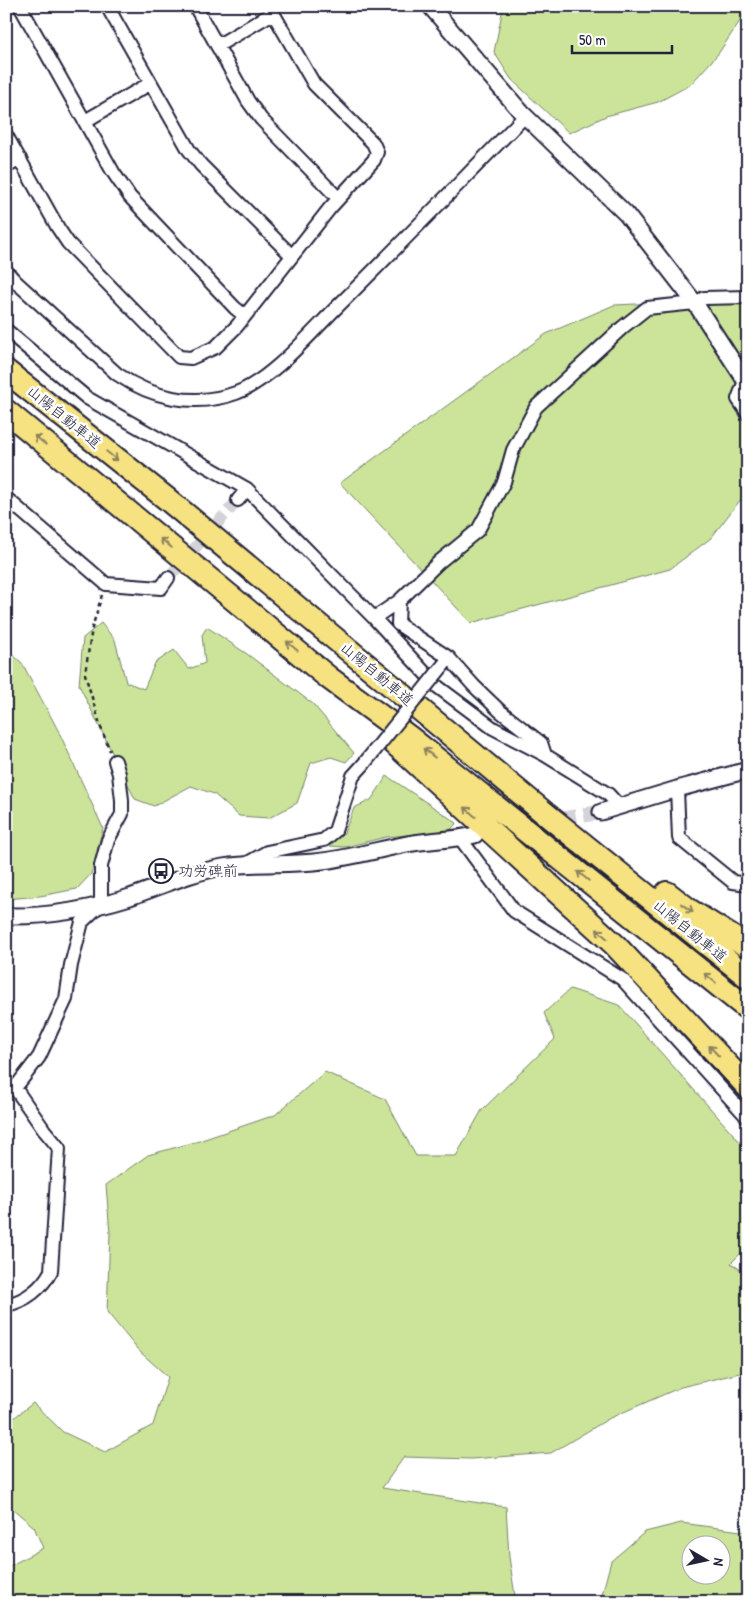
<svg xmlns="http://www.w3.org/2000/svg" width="754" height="1608" font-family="'Patrick Hand','Klee One',sans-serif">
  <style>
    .green { fill: #cce49a; stroke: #77836a; fill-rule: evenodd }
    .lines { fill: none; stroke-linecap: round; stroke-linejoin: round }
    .minor-tunnel { stroke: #d3d3d8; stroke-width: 12; stroke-dasharray: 12 6; stroke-linecap: butt }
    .tertiary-tunnel { stroke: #d3d3d8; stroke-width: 15; stroke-dasharray: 15 8; stroke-linecap: butt }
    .minor-casing { stroke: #22223b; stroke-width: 16 }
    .tertiary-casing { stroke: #22223b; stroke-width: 19 }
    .motorway-casing { stroke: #22223b; stroke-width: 26 }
    .path { stroke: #22223b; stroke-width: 2.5; stroke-dasharray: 4 4; stroke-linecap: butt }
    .minor { stroke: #fff; stroke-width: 12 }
    .tertiary { stroke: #fff; stroke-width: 15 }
    .motorway { stroke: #f7e281; stroke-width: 22 }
    .minor-bridge-casing { stroke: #22223b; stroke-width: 16; stroke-linecap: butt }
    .minor-bridge { stroke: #fff; stroke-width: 12 }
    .oneway { stroke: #8c825e }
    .labels { text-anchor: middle; stroke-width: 5; stroke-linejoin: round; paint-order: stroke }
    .street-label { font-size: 15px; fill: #22223b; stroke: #fff }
    .poi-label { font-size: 15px; fill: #22223b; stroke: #fff; text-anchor: start }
  </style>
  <rect width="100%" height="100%" fill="#fff"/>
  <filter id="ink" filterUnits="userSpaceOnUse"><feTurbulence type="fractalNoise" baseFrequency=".02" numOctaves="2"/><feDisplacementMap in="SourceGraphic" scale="10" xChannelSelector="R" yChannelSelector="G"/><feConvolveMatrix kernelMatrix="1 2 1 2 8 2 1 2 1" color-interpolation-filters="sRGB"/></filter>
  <g filter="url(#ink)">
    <path class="green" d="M 502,6 L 748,6 L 748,9 L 718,54 L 690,85 L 658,102 L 606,116 L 569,133 L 511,79 L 494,52 L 502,13 Z
      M 748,299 L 748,490 L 711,538 L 670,569 L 471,623 L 340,483 L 546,334 L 614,305 Z
      M 101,623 L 115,640 L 126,682 L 144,689 L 155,663 L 174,650 L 189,669 L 205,663 L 202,635 L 207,627 L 247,654 L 313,704 L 354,753 L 346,762 L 331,757 L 311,763 L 297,803 L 269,818 L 239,816 L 214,794 L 191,786 L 154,806 L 135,799 L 79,685 L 83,638 Z
      M 6,649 L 22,663 L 58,730 L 103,828 L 91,874 L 77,889 L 40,896 L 6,899 Z
      M 387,776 L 457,823 L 449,831 L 386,837 L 345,847 L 329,846 L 344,833 L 354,808 L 371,800 Z
      M 570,989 L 619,1005 L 748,1151 L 748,1246 L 731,1263 L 748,1275 L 748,1371 L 681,1387 L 610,1418 L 551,1453 L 471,1459 L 404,1457 L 382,1488 L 506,1507 L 509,1557 L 516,1602 L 6,1602 L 6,1568 L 43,1548 L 34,1527 L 6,1503 L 6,1424 L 33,1403 L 63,1432 L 105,1452 L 153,1425 L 168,1377 L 138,1350 L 107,1312 L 110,1233 L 106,1185 L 148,1155 L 199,1141 L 275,1115 L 325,1072 L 385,1099 L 416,1156 L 456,1156 L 482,1110 L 555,1039 L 544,1013 Z
      M 681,1523 L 748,1532 L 748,1602 L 600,1602 L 611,1561 L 645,1532 ZM 692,1546 L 722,1546 L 722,1576 L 692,1576 Z"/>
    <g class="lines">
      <path class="minor-tunnel" d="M 168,578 L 238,500"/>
      <path class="tertiary-tunnel" d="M 516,828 L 601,812"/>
      <defs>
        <path id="minor" d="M 20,6 L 113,172 L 130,197 L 235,308 L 245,316
          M 107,6 L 189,150 L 201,165 L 292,256
          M 195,6 L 248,101 L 261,119 L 338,198
          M 217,46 L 273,13
          M 85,121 L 151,83
          M 6,135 L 58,228 L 68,243 L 179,357 L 191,358 L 216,347 L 237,326 L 330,208 L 374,160 L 377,152 L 373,143 L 314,84 L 269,6
          M 6,167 L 20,159
          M 6,271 L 16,282 L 117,374 C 152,398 194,408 236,393 C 271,380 309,335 336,308 C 400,245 462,180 525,116
          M 6,330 L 87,398 L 247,489 L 374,618 L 438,687 L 493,728 L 545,755 L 608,794 L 619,806
          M 748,381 L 745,381 L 738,399 L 748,414
          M 6,498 L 106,584 L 161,588 L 168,578
          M 238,500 L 247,489
          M 399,601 L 398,624 L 449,658 L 474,686 L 500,711 L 541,743 L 545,755
          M 374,618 L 399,601 L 439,562 L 478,530 L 504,482 L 513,450 L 536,407 L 623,327 L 647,308 L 695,303 L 704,298 L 748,297
          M 677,789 L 679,838 L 733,882 L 748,884
          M 460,838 L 514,911 L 622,979 L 748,1118
          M 246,864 L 267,852 L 324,840 L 335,831 L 353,776 L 363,765
          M 6,1089 L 15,1088 L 39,1057 L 66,999 L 71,965 L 82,922 L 101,904 L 101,866 L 108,840 L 122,814 L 122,800 L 119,774 L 115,761
          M 6,1305 C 26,1301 42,1288 51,1271 L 59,1148 L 44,1130 L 15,1088"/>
        <path id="tertiary" d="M 430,6 L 522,113 L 626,214 L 695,303 L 748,385
          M 601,812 L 677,789 L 748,770
          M 6,916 C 47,917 91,909 130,897 C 162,886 189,873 223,867 C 254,862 284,865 314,862 C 346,859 376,850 407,844 C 430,840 453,840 475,835"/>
        <path id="motorway" d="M 6,371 L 167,499 L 547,815 L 748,977
          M 6,411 L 329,678 L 409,737 L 748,1009
          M 394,743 L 615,945 L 748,1087
          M 667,893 L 689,910 L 748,947"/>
      </defs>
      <use href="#minor" class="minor-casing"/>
      <use href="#tertiary" class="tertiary-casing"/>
      <use href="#motorway" class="motorway-casing"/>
      <path class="path" d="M 102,595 L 92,628 L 85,674 L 101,728 L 110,751"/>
      <use href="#minor" class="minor"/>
      <use href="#tertiary" class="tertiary"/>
      <use href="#motorway" class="motorway"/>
      <defs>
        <path id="minor-bridge" d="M 363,765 L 445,663"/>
      </defs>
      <use href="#minor-bridge" class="minor-bridge-casing"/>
      <use href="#minor-bridge" class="minor-bridge"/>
    </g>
    <defs><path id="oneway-shaft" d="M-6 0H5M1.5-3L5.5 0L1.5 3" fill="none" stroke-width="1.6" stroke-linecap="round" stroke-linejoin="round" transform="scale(1.25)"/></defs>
    <g class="oneway">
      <use href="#oneway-shaft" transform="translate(40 440) rotate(-141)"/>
      <use href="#oneway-shaft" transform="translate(112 456) rotate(39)"/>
      <use href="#oneway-shaft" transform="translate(166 543) rotate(-141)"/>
      <use href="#oneway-shaft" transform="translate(292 646) rotate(-140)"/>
      <use href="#oneway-shaft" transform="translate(429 753) rotate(-142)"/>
      <use href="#oneway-shaft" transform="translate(470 812) rotate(-138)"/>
      <use href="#oneway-shaft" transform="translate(583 876) rotate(-141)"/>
      <use href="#oneway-shaft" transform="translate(687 908) rotate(36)"/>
      <use href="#oneway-shaft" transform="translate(602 934) rotate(-138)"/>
      <use href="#oneway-shaft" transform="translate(710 978) rotate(-141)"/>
      <use href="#oneway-shaft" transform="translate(714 1051) rotate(-133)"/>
    </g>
  </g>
  <defs>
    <symbol id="bus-ring" viewBox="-11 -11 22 22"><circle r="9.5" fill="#fff" stroke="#22223b" stroke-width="1.5"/><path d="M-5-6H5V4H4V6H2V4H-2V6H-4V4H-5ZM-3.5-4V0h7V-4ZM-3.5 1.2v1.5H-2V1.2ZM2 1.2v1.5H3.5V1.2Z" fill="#22223b"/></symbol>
  </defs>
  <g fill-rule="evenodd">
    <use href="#bus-ring" x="147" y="857" width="28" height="28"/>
  </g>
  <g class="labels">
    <g class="street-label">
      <text transform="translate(64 417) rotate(39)" y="5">山陽自動車道</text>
      <text transform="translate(377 674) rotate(40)" y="5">山陽自動車道</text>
      <text transform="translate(690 931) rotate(39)" y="5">山陽自動車道</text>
    </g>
    <g class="poi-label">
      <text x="178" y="876">功労碑前</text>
    </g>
  </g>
  <rect width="754" height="1608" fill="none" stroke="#fff" stroke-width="25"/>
  <rect x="12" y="12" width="729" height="1583" fill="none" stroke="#22223b" stroke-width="2" filter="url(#ink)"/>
  <g transform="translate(706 1560) rotate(99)"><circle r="24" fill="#ffffff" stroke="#a7a7b1"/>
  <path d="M0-4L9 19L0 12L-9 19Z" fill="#22223b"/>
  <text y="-8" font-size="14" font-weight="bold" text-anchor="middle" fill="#22223b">N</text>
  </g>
  <path d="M572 45v8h100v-8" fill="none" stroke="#22223b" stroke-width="2.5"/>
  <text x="579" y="45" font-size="15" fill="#22223b" stroke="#ffffff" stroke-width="4" paint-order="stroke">50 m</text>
</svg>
